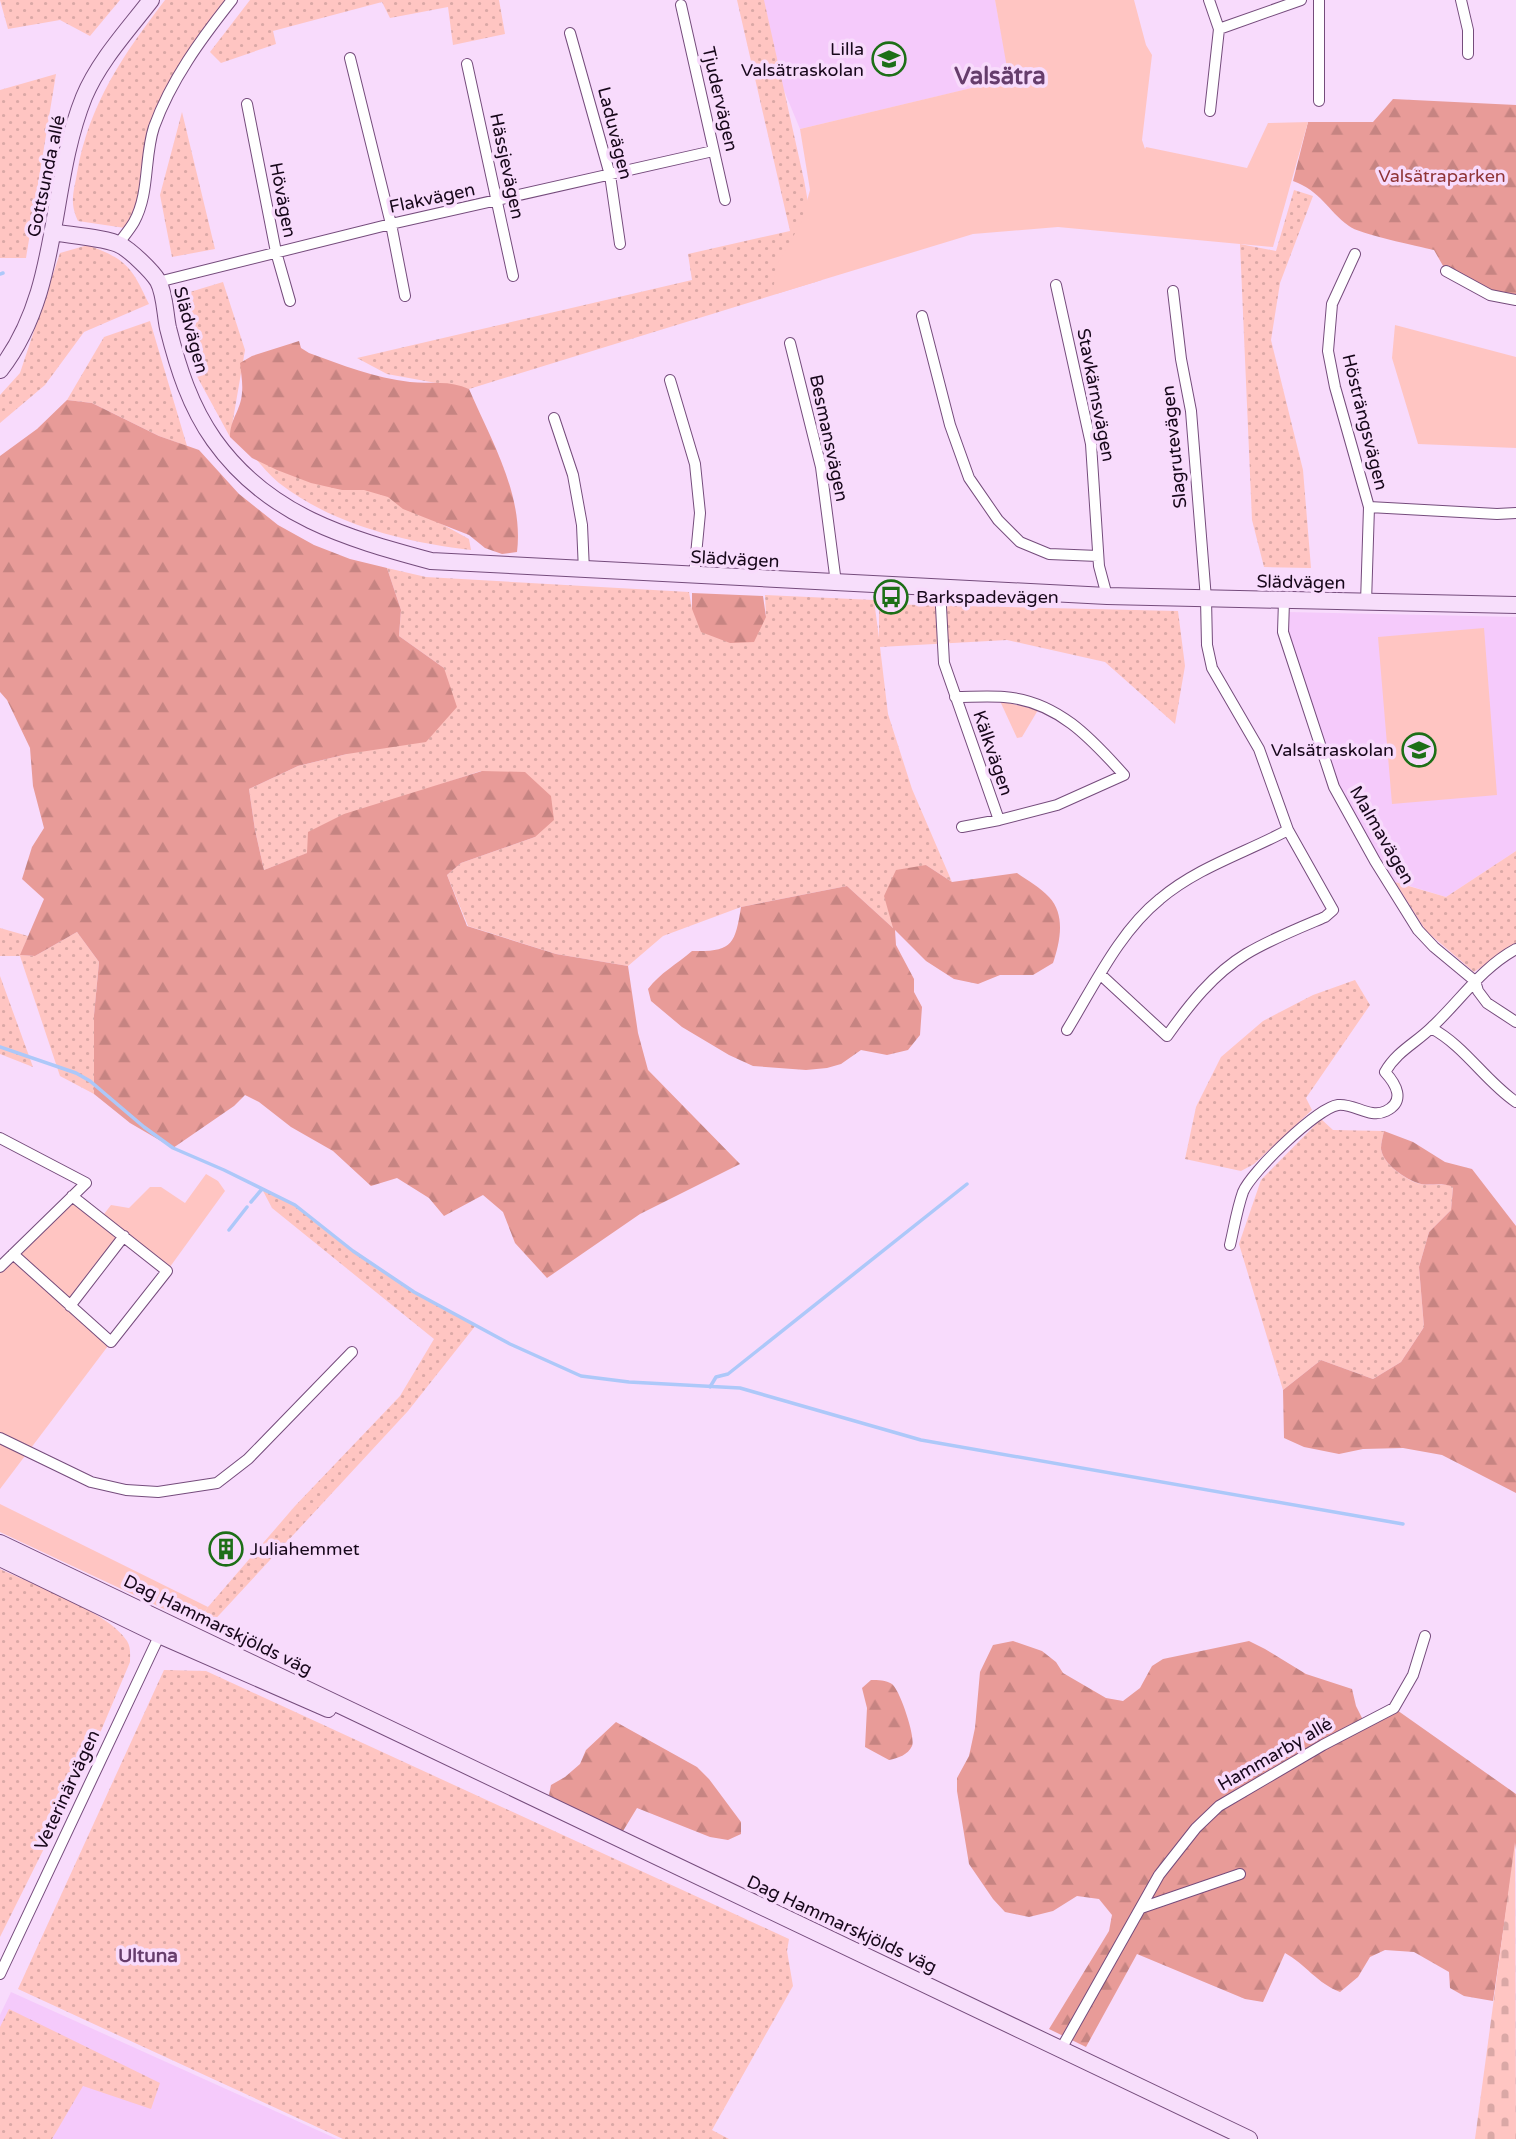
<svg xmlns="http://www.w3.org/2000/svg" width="1516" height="2139" font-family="'Varela Round',sans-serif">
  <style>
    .built { fill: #f5cafb }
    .grass { fill: url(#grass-dots) }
    .forest { fill: url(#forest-firs) }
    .cemetery { fill: url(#cemetery-stones) }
    .park { fill: #ffc5c2 }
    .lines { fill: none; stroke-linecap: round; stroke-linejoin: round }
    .stream { stroke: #adc8f9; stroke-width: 3.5 }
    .street-casing { stroke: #754c7c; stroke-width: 12 }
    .secondary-casing { stroke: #754c7c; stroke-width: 18 }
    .street { stroke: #fff; stroke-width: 10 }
    .secondary { stroke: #f7defb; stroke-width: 16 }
    .labels { text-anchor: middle; stroke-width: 7; stroke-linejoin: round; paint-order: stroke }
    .poi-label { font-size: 18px; fill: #17071a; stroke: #f8dbfc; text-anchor: end }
    .street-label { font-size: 18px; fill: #17071a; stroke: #f8dbfc }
    .park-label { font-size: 18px; fill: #8f3436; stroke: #f8dbfc }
    .neighbourhood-label { font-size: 19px; font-weight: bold; fill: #663d6c; stroke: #f8dbfc }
    .district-label { font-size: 24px; font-weight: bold; fill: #663d6c; stroke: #f8dbfc }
  </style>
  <defs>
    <pattern id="grass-dots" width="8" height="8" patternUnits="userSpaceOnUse" patternTransform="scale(1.75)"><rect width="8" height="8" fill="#ffc5c2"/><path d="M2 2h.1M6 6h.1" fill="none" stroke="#daa8a6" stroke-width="1.8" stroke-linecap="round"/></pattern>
    <pattern id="forest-firs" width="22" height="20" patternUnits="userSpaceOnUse" patternTransform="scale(1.75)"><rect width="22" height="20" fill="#e89b98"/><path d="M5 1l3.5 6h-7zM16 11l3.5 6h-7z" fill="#c68482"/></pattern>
    <pattern id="cemetery-stones" width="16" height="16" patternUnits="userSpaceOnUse" patternTransform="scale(1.75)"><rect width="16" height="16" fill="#ffc5c2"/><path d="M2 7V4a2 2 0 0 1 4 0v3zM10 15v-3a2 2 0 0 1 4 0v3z" fill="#daa8a6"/></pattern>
  </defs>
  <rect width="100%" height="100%" fill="#f8dbfc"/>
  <path class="built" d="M 756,0 L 995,0 L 1010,79 L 800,129 L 778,76 Z
    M 1287,612 L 1516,617 L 1516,851 L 1446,897 L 1387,879 L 1334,787 L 1283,632 Z
    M 11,1992 L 337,2139 L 0,2139 L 0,2015 Z"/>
  <path class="grass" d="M 0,0 L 120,0 L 90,36 L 60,20 L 8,29 Z
    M 165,0 L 232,0 L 205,35 L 153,130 L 135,220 L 125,228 L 78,221 C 69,202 74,192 77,173 C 89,104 123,55 165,0 Z
    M 250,0 L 499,0 L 505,34 L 453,45 L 448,7 L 390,18 L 382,2 L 273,31 L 276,44 L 221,63 L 210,52 Z
    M 737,0 L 764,0 L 804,180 L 822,280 L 469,389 L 387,374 L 357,358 L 692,280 L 688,254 L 790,231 Z
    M 56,74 L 26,258 L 0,258 L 0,90 Z
    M 182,112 L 215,249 L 172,257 L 160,195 Z
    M 1294,190 L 1313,196 L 1280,283 L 1271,340 L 1303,470 L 1311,568 L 1264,567 L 1252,520 L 1240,244 L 1276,251 Z
    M 88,245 C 127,260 131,266 149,304 L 84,332 L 45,385 L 0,423 L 0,395 L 20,373 L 60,253 Z
    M 223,282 L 245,350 L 230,437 L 193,369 L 180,295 Z
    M 150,321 L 187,446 L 159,436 L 92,403 L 67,400 L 104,337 Z
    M 249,451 L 371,485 L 469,539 L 471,550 C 405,542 333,525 279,483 C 268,474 258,461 249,451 Z
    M 387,568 L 426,577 L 689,592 L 692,609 L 766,617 L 765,595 L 874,600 L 879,638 L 879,604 L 1178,611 L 1185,666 L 1175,724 L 1105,662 L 1007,640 L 880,647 L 888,714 L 912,789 L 952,882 L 926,865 L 894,929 L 847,886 L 741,907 L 663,936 L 628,966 L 556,954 L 468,926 L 447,875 L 461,863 L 535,837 L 481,771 L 400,798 L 308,853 L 264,870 L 255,830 L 249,789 L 298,766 L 347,754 L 444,668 L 399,636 L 401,610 Z
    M 1516,851 L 1516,943 L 1474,972 L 1426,931 L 1395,882 L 1446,897 Z
    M 0,928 L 28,936 L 21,955 L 35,956 L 77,932 L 99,962 L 94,1015 L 94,1094 L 60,1076 L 20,956 L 0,956 Z
    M 0,976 L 33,1067 L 0,1054 Z
    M 1355,980 L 1370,1005 L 1306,1098 L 1312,1110 L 1254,1164 L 1241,1171 L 1185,1159 L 1196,1107 L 1221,1057 L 1263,1021 L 1313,995 Z
    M 1321,1119 L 1333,1130 L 1384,1131 C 1383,1136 1381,1143 1381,1148 C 1382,1164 1406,1180 1420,1184 C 1431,1186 1441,1183 1453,1186 L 1451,1210 L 1429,1232 L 1419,1267 L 1424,1327 L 1401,1362 L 1373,1379 L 1321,1360 L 1283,1390 L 1239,1244 L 1261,1180 Z
    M 262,1189 L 295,1205 L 353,1251 L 414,1292 L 476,1325 L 408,1411 L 208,1627 L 196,1624 L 208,1607 L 295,1506 L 400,1396 L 434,1339 L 272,1208 Z
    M 0,1569 C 32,1584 109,1612 127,1641 C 131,1647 130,1655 130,1662 L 92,1752 L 0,1937 Z
    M 164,1670 L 206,1671 L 789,1939 L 787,1951 L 793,1986 L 712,2130 L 729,2139 L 343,2139 L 18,1989 Z
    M 9,2009 L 160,2083 L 151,2109 L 83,2086 L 52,2139 L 0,2139 L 0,2027 Z"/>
  <path class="forest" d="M 1393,99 L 1516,105 L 1516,300 L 1490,295 L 1446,271 L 1434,250 C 1418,246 1358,234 1349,226 C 1327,210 1321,191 1293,181 L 1308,122 L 1373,122 Z
    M 299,341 L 301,348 L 309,353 C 342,365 375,378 410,382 C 430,384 450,380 469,389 C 491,440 524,495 517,552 L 502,554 L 485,548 L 469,535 L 403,509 L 388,497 L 364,490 L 342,490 L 311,483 L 277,470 L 252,458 L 230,437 C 230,419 241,410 242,393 C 243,383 241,373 240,363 L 252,356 Z
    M 67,400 L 92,403 L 159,436 L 199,450 L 239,494 L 278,525 L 314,545 L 350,559 L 387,568 L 401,610 L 399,636 L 444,668 L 457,707 L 426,742 L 347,754 L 298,766 L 249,789 L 255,830 L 264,870 L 307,853 L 308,832 L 344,814 L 482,771 L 525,772 L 551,796 L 554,820 L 535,837 L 461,863 L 447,875 L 467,926 L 556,954 L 628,966 L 638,1033 L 648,1070 L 740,1164 L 640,1214 L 547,1278 L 515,1243 L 503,1212 L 483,1195 L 444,1216 L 429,1198 L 397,1178 L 371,1186 L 333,1151 L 291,1127 L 259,1102 L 245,1095 L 234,1106 L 173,1148 L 130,1123 L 94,1094 L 94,1015 L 99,962 L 77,932 L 35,956 L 20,955 L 44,899 L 22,879 L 32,847 L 44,828 L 33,786 L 30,748 L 7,700 L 0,692 L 0,456 L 37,429 Z
    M 692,593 L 763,596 L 766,617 L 754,642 L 730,643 L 701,632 L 692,609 Z
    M 926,865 L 952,882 L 1017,873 C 1027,880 1041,888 1049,897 C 1066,915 1060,942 1053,963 L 1033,975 L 1000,975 L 978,984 L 954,979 L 926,961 L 895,930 L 896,945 L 914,979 L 914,992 L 922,1007 L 920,1035 L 908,1050 L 887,1055 L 861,1050 L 841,1064 L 827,1068 L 806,1070 L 753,1066 L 729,1055 L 682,1027 L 651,1001 L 648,989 C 660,973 677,964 692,951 C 732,952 735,945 741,907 L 847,886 L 893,928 L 884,896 L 896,870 Z
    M 1384,1131 L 1413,1142 L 1445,1162 L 1472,1169 L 1516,1226 L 1516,1493 L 1442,1455 L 1403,1448 L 1363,1449 L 1339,1454 L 1304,1447 L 1284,1438 L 1283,1390 L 1321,1360 L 1373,1379 L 1401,1362 L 1424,1327 L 1419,1267 L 1429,1232 L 1451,1210 L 1453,1187 C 1440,1182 1432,1186 1421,1184 C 1406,1180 1382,1164 1381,1148 C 1381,1143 1383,1136 1384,1131 Z
    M 1013,1641 L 1042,1651 L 1056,1662 L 1063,1673 L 1106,1698 L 1123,1701 L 1140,1688 L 1152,1666 L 1163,1659 L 1249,1641 L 1265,1649 L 1306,1674 L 1352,1689 L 1356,1706 L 1365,1724 L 1394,1708 L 1516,1794 L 1516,1843 L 1493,2001 L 1464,1996 L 1450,1988 L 1449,1972 L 1414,1952 L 1385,1950 L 1370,1957 L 1358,1977 L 1340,1992 C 1318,1984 1305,1964 1285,1953 L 1263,2002 L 1245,1999 L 1137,1954 L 1086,2047 L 1049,2029 L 1109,1931 L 1112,1915 L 1099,1899 L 1077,1896 L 1053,1911 L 1029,1917 L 1005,1912 L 993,1899 L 969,1864 L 957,1791 L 957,1778 L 969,1756 L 975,1728 L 980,1672 L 993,1645 Z
    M 871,1680 C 878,1680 886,1680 892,1684 C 900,1690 916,1738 912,1746 C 908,1755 898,1758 889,1760 L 865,1747 L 867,1708 L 862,1688 Z
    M 616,1722 L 697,1767 L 709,1779 L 741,1822 L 741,1834 L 728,1840 L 710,1837 L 637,1808 L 623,1831 L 579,1812 L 549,1795 L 551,1785 L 565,1777 L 580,1764 L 586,1750 Z"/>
  <path class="cemetery" d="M 1515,1842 L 1516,2139 L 1475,2139 Z"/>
  <path class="park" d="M 995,0 L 1134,0 L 1146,45 L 1152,55 L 1142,140 L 1145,149 L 1146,147 L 1247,168 L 1268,123 L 1308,122 L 1273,247 L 1058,227 L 973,234 L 776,294 L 774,285 L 776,266 L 801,223 L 810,190 L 800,129 L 1009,79 Z
    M 1395,325 L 1516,357 L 1516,448 L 1418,444 L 1392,358 Z
    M 1484,628 L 1497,795 L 1392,804 L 1378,637 Z
    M 1000,701 L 1038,710 L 1022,737 L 1017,738 Z
    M 206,1174 L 218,1181 L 225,1191 L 167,1271 L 124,1236 L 70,1306 L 111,1342 L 0,1489 L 0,1267 L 72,1196 L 101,1218 L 111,1205 L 129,1208 L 150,1187 L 161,1187 L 185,1203 Z
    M 0,1504 L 208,1607 L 196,1624 L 0,1532 Z"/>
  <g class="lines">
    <path class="stream" d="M 0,274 L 3,273
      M 0,1047 L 76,1073 L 90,1081 L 144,1127 L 173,1148 L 224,1170 L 295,1205 L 353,1251 L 414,1292 L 510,1344 L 581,1376 L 629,1382 L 740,1388 L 921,1440 L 1403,1524
      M 251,1202 L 262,1189
      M 229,1230 L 247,1207
      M 710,1387 L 716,1377 L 728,1374 L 967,1184"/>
    <defs>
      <path id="street" d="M 1209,0 L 1219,29 L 1210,111
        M 1461,0 L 1468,30 L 1468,54
        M 681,5 L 725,200
        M 1219,29 L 1301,0
        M 570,33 L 610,175 L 620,244
        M 350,58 L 391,224 L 405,296
        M 467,64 L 513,276
        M 1319,101 L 1319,0
        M 247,104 L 276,252 L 290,301
        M 119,243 C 124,236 130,229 134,222 C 150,193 144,157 154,127 C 171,80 201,39 232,0
        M 1355,254 L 1332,304 L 1328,351 L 1335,387 L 1369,507 L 1366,603
        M 1446,271 L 1490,295 L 1516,300
        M 158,282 L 391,224 L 713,151
        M 1056,285 L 1091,444 L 1099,566 L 1107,596
        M 922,316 L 950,425 L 969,478 L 998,520 L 1020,542 L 1049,554 L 1098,556
        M 790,343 L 821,467 L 836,583
        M 670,380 L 695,464 L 700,513 L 694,576
        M 554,418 L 573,475 L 582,525 L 584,571
        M 1369,507 L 1497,514 L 1516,513
        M 940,588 L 944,663 L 999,820 L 1057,805 L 1124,775 C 1091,738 1057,701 1004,697 C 988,696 971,697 955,697
        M 1284,601 L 1283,632 L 1334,787 L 1375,861 L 1418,930 L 1434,947 L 1475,981 L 1478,991 L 1487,1003 L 1516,1022
        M 962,827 L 999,820
        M 1101,975 L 1167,1036 C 1189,1005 1213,974 1246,954 C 1271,939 1299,928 1325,917 L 1333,910 L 1288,830 L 1259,749 L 1212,668 L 1207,645 L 1206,599 L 1191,411 L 1181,359 L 1173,291
        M 1431,1028 C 1465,1046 1485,1081 1516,1102
        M 1067,1030 C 1094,986 1119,932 1160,899 C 1198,867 1245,853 1288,830
        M 0,1138 L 86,1183 L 0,1267
        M 1230,1245 C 1234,1228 1237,1209 1243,1192 C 1251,1172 1317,1108 1338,1105 C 1354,1103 1370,1119 1386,1111 C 1406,1101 1396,1084 1385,1072 C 1397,1051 1416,1043 1432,1027 C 1460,1001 1481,968 1516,949
        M 13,1254 L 111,1342 L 167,1271 L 72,1196
        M 70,1306 L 124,1236
        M 0,1438 L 91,1482 L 126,1490 L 158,1492 L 217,1483 L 248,1459 L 352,1352
        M 1141,1908 L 1240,1874
        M 0,1974 L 162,1630
        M 1061,2049 L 1159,1875 L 1196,1828 L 1219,1806 L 1323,1745 L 1394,1708 L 1413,1675 L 1425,1636"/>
      <path id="secondary" d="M 52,232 C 68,235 108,238 120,245 C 130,250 152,271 158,281 C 165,294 165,314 168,328 C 178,368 190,406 214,440 C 268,516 346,538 431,561 L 1107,596 L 1516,605
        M 0,370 C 62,290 48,186 84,97 C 99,61 128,30 151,0
        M 0,1543 L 1249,2139
        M 0,1558 L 159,1635 L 328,1709"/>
    </defs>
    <use href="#street" class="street-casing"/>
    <use href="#secondary" class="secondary-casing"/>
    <use href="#street" class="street"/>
    <use href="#secondary" class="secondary"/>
  </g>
  <defs>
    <symbol id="school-ring" viewBox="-11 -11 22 22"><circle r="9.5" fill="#f8dbfc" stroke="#1d6f17" stroke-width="1.5"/><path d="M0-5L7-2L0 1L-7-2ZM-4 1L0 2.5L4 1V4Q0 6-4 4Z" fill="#1d6f17"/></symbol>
    <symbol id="bus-ring" viewBox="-11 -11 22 22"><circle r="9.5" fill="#f8dbfc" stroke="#1d6f17" stroke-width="1.5"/><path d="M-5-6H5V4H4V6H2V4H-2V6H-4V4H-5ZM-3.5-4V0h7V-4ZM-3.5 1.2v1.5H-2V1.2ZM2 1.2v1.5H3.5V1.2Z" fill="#1d6f17"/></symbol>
    <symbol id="building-ring" viewBox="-11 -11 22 22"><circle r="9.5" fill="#f8dbfc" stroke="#1d6f17" stroke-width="1.5"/><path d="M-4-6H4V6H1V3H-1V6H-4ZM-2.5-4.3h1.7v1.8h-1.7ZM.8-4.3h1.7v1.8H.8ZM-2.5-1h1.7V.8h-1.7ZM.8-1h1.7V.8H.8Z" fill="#1d6f17"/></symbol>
  </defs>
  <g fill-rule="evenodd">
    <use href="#school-ring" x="870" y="40" width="38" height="38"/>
    <use href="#bus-ring" x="872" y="578" width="38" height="38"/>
    <use href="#school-ring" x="1400" y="731" width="38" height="38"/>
    <use href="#building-ring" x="207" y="1530" width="38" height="38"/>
  </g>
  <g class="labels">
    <g class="poi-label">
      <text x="864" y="55">Lilla<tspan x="864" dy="21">Valsätraskolan</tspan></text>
      <text x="916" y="603" text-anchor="start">Barkspadevägen</text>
      <text x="1394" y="756">Valsätraskolan</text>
      <text x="250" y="1555" text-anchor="start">Juliahemmet</text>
    </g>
    <g class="street-label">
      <text transform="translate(720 99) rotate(77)" y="6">Tjudervägen</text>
      <text transform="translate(615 133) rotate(76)" y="6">Laduvägen</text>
      <text transform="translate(507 166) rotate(78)" y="6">Hässjevägen</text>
      <text transform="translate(46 176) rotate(-78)" y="6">Gottsunda allé</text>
      <text transform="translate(432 198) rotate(-12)" y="6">Flakvägen</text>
      <text transform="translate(283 200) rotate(79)" y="6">Hövägen</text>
      <text transform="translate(191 330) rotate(75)" y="6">Slädvägen</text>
      <text transform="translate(1096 395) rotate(79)" y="6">Stavkärnsvägen</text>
      <text transform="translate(1365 422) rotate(76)" y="6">Hösträngsvägen</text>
      <text transform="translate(829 438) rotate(78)" y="6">Besmansvägen</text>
      <text transform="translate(1174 447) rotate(-96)" y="6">Slagrutevägen</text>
      <text transform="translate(735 559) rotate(3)" y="6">Slädvägen</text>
      <text transform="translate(1301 582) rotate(1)" y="6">Slädvägen</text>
      <text transform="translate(993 753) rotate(71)" y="6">Kälkvägen</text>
      <text transform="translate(1382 835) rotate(60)" y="6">Malmavägen</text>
      <text transform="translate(218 1625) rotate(26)" y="6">Dag Hammarskjölds väg</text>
      <text transform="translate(1275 1754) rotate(-30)" y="6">Hammarby allé</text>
      <text transform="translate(67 1790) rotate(-65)" y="6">Veterinärvägen</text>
      <text transform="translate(842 1924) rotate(25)" y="6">Dag Hammarskjölds väg</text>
    </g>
    <g class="park-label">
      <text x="1442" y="182">Valsätraparken</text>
    </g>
    <g class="neighbourhood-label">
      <text x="148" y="1962">Ultuna</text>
    </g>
    <g class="district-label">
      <text x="1000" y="84">Valsätra</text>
    </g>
  </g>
</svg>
